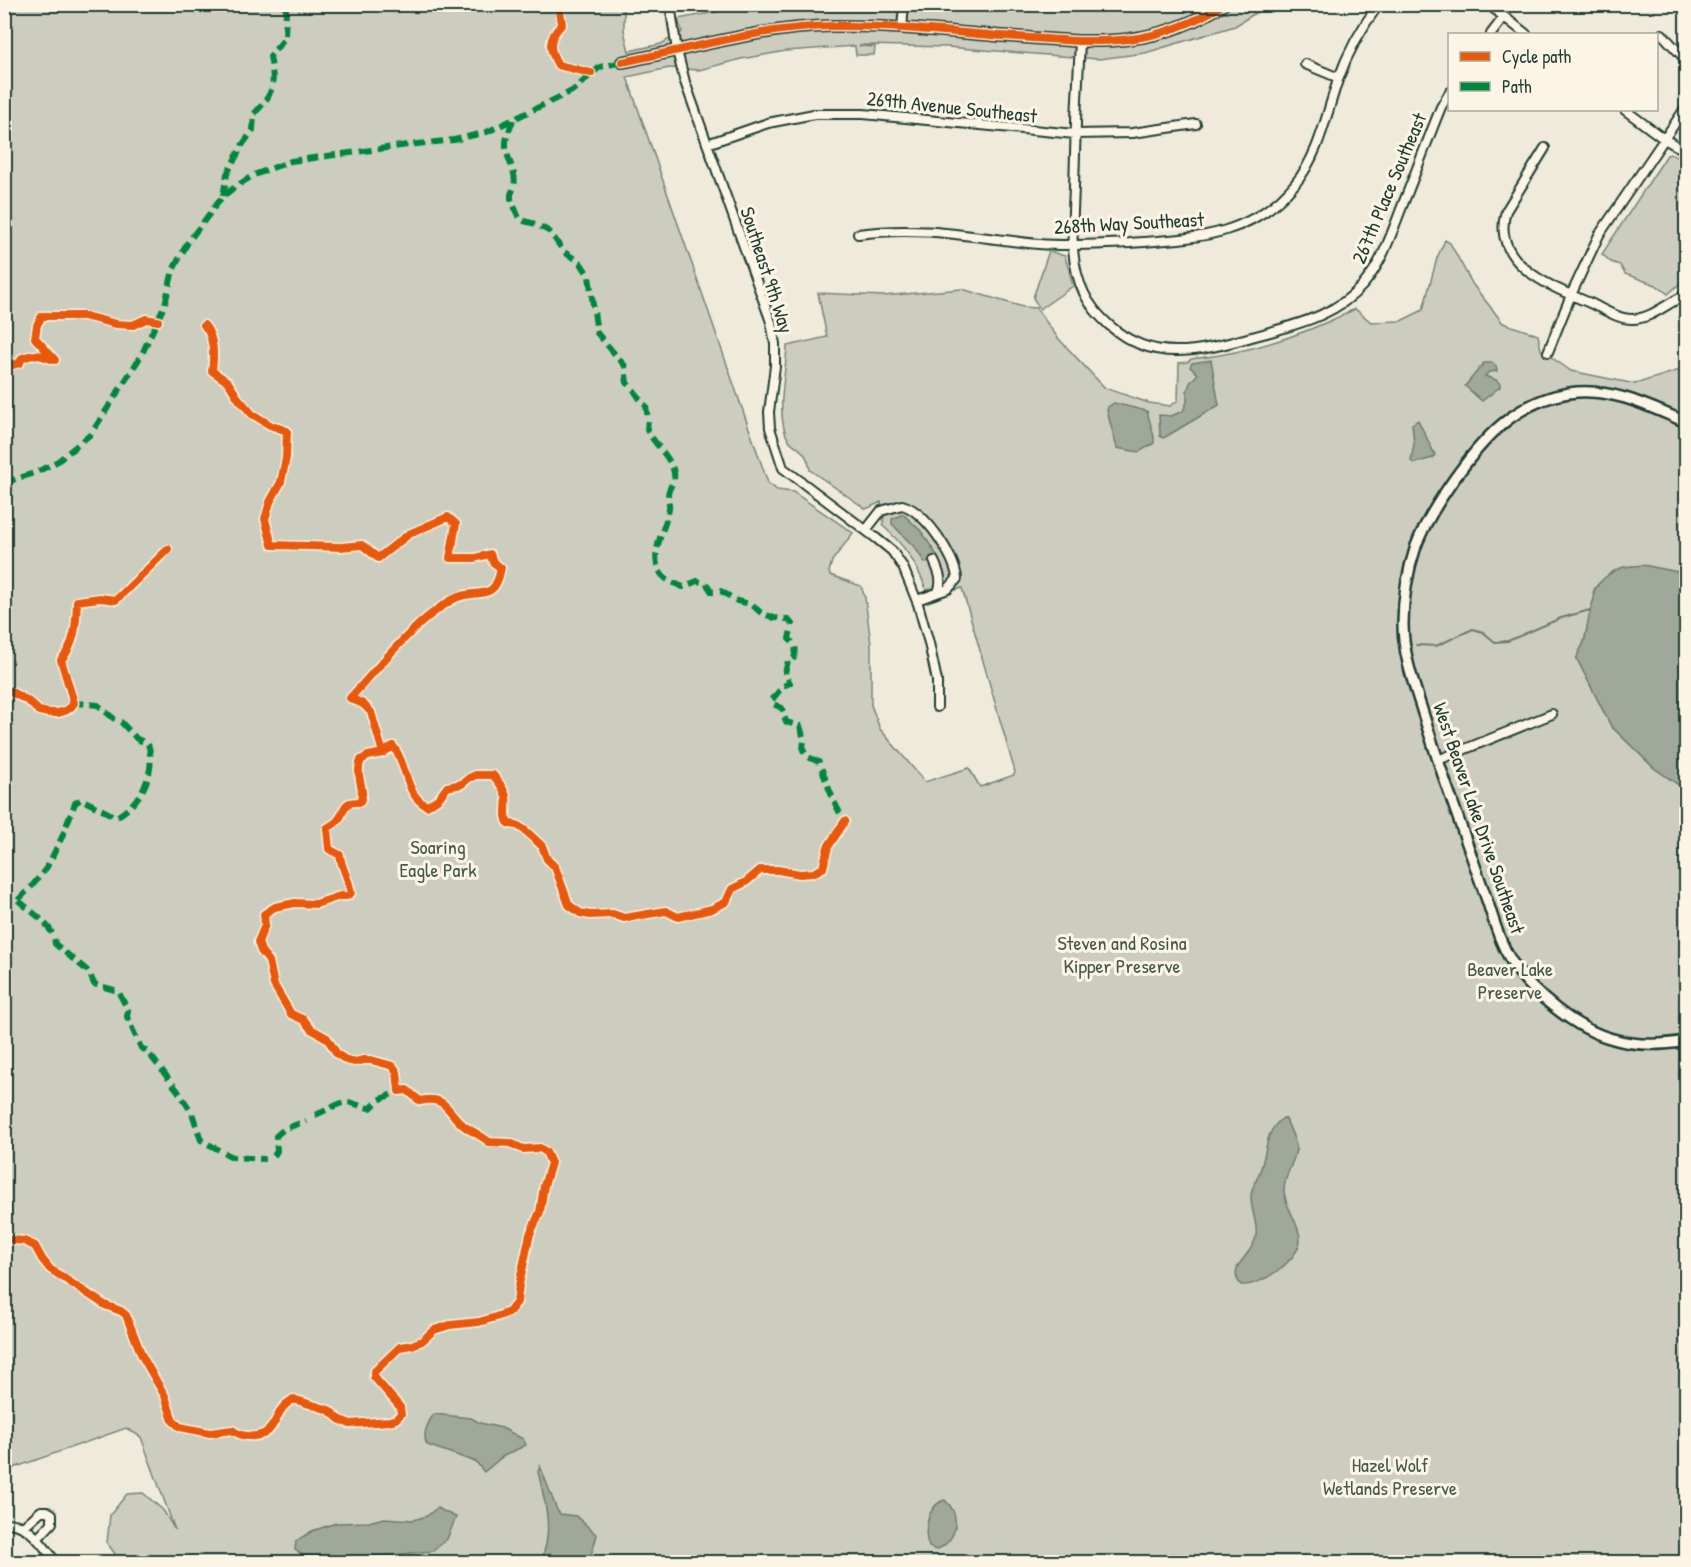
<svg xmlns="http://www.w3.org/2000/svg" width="1691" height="1567" font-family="'Patrick Hand',sans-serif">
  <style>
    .green { fill: #cccdbf; stroke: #76857a; stroke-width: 1.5 }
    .water { fill: #9fa89a; stroke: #6c7d71; stroke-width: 1.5 }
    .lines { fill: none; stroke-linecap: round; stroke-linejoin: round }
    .stream { stroke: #6c7d71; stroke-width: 2 }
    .minor-casing { stroke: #1f3d34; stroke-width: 12 }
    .tertiary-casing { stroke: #1f3d34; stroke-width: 14 }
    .minor { stroke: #fcf5e5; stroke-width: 8 }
    .tertiary { stroke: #fcf5e5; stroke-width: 9 }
    .quiet { stroke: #00873e; stroke-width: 6; stroke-dasharray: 12 6; stroke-linecap: butt }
    .cycleway-casing { stroke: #fcf5e5; stroke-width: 11 }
    .cycleway { stroke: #e8590c; stroke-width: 8 }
    .labels { text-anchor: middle; stroke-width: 6; stroke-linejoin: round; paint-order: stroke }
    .street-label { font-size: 20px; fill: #1f3d34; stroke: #fcf5e5 }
    .park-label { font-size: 20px; fill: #425a50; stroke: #fcf5e5 }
  </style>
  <rect width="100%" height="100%" fill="#efeada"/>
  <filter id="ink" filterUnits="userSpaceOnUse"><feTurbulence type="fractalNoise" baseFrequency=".0167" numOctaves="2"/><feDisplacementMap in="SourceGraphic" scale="12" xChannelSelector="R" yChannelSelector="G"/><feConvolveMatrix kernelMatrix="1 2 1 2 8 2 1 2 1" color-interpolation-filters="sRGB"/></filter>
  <g filter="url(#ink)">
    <path class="green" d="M 1015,4 L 1023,7 L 1115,11 L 1145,4 L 1268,5 L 1235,26 L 1145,53 L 1099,59 L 947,47 L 866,45 L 859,46 L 875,47 L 874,55 L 856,55 L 855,46 L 786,51 L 741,59 L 699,70 L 669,68 L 627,77 L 768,483 L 777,490 L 793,492 L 853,533 L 832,561 L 829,572 L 830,575 L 861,586 L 865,598 L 871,644 L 871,705 L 880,729 L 925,782 L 969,768 L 980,787 L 1014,775 L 1015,772 L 962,588 L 932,598 L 930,592 L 926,589 C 916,562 904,545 883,526 L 884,514 L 881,502 L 866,509 L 810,470 C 806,443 790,450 785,432 C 777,405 786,374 787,346 L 827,337 L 818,293 L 883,296 L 962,289 L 1023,307 L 1036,308 L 1058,338 L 1105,388 L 1149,403 L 1170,406 L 1178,400 L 1179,363 L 1188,362 L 1191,359 C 1248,353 1304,335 1355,309 L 1371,322 L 1401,321 L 1423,310 L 1437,258 L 1445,240 L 1450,243 L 1473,285 L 1503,323 L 1538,335 L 1541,350 L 1571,371 L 1635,384 L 1686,368 L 1686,579 C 1676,569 1638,563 1623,568 C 1617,569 1609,576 1603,580 C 1596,586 1591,590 1594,599 C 1589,613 1588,627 1584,642 C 1582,648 1578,653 1577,659 L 1611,726 L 1654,768 L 1686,790 L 1686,1562 L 121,1562 L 107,1543 L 110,1515 L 127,1494 L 143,1493 L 163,1510 L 175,1530 L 141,1437 L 126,1428 L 5,1471 L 4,5 L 624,5 L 624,31 L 629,51 L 661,44 L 682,32 L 678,19 L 754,5 Z
      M 1672,154 L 1686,161 L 1686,278 L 1668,294 L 1656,285 L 1625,274 L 1620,265 L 1611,262 L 1602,254 L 1667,155 Z
      M 1049,251 L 1065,256 L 1073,286 L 1040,309 L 1033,298 Z"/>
    <path class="water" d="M 1211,360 L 1219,405 L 1167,436 L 1163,438 L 1160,436 L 1159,415 L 1171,416 L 1183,411 L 1187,402 L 1187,391 L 1191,381 L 1198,374 L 1190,367 L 1192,363 Z
      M 1484,363 L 1493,363 L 1496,366 L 1497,371 L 1489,372 L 1485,376 L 1496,380 L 1500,384 L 1500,387 L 1482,401 L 1465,386 Z
      M 1114,403 L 1147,411 L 1154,437 L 1154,443 L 1139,452 L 1117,448 L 1107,411 L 1108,407 Z
      M 1418,420 L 1435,455 L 1433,458 L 1414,463 L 1411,461 L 1414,444 L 1412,424 Z
      M 903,514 L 921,531 L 938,557 L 925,563 L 916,549 L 892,524 L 892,519 Z
      M 1643,565 L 1678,572 L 1686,579 L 1686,790 L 1654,768 L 1611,726 L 1577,659 C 1577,652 1582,649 1584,642 C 1588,627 1588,613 1594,599 C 1590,586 1612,570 1624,567 C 1630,566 1637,566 1643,565 Z
      M 1283,1118 L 1286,1119 C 1289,1128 1297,1142 1296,1150 C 1293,1165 1284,1176 1284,1191 C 1285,1208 1300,1223 1300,1240 C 1299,1260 1261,1287 1241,1285 C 1225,1266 1254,1255 1256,1236 C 1258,1222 1250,1209 1251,1195 C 1252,1186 1259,1177 1261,1168 C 1267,1151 1265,1130 1283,1118 Z
      M 434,1414 L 471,1418 L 480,1423 L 502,1428 L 523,1439 L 526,1445 L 502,1457 L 484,1472 L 476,1462 L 427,1445 C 422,1434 427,1424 434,1414 Z
      M 540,1466 L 557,1510 L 560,1514 L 576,1516 L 597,1535 L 589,1562 L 546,1562 L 541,1560 C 554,1531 545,1502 538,1472 Z
      M 945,1500 C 962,1516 957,1541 936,1550 L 929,1547 C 923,1532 927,1505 945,1500 Z
      M 437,1508 L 456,1517 L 447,1539 L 433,1551 L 359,1558 L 304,1556 L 295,1550 L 296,1541 L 312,1531 L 336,1523 L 369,1522 L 384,1518 L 413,1520 L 427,1516 Z"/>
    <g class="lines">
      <path class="stream" d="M 1416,645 L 1436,646 L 1473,629 L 1483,632 L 1495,642 L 1508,641 L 1561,618 L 1590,610"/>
      <defs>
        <path id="minor" d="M 670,4 L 677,51 L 685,82 L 771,322 L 775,344 L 775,366 L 769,412 L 770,428 L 783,468 L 876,538 L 892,551 L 903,567 L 918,604 L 929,643 L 937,681 L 937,707
          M 1488,4 L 1526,34
          M 902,29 L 904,4
          M 1491,34 L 1504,17
          M 1662,34 L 1686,60
          M 1080,42 C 1077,90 1075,138 1074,186 C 1073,221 1068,261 1084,293 C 1090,306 1099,316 1109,325 C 1157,368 1209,348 1263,334 C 1301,323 1336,315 1363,285 C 1383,262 1392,232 1403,204 C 1416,172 1428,139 1441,107 L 1450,92
          M 1305,64 L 1339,78
          M 1625,110 L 1664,139 L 1686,151
          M 707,144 L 768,123 L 814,114 L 863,114 L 1075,134 L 1132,133 L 1196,124
          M 1545,148 L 1506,211 C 1490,264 1552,287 1590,303 C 1603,309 1618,319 1632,319 C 1652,319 1668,302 1686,295
          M 858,234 C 924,225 975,238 1039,244 C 1069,247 1099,244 1130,243 C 1194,238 1250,238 1295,184 C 1319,155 1326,115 1338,80 C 1348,52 1361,28 1379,4
          M 1548,352 L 1571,295 L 1599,235 L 1686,107
          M 866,530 L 881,511 L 902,505 C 924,510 956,557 957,579 L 948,589 L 917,600
          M 934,561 C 939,572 943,581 938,592
          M 1438,760 L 1552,714
          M 4,1523 C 30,1522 42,1545 56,1562
          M 24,1526 L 41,1511 L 47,1511 L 52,1514 L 52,1523 L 37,1539"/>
        <path id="tertiary" d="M 622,62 C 691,49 762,27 832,26 C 894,25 957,33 1018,37 C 1097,43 1154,49 1224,4
          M 1686,422 C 1652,408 1616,389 1577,392 C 1517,398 1482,439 1450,485 C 1437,504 1424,524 1416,546 C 1408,570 1403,597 1403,624 C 1403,653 1413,682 1422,710 C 1431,739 1440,767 1450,795 C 1463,831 1475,867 1488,903 C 1494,922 1501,945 1512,962 C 1531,993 1577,1030 1613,1039 C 1636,1046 1663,1045 1686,1041"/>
      </defs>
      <use href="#minor" class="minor-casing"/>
      <use href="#tertiary" class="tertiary-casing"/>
      <use href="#minor" class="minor"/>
      <use href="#tertiary" class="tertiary"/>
      <path class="quiet" d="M 513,120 C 511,127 506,136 506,143 C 505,162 522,174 511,194 L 511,199 L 519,218 L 524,221 L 536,224 L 550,232 L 564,252 L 580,262 L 589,276 L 597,333 L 625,366 L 627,383 C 636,390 638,399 646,406 L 648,419 L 647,430 C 654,444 671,457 674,473 C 676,482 668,487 668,495 C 667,500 670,503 669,509 C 666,528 646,558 663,576 C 667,581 677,584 683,587 L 697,581 L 706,583 L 712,592 L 721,591 L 737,601 L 751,604 L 760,612 L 774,618 L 788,619 L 792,624 L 789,639 C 796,645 797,649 794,658 L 788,661 L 785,673 L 790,683 L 783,686 L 772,700 L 773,704 L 782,708 L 786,722 L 800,726 L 804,739 L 803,750 L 808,757 L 819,762 C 827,782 833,804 845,821 L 843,824
        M 223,196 L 227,174 L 243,144 L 253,130 L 254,114 C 275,92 275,85 270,56 L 285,38 L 286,9 L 282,4
        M 4,483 L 37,472 L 58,461 L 91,434 L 141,356 L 165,304 L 173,270 L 188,242 L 223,196 L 238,185 L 254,175 L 291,161 L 408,145 L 454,140 L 487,132 L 572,91 L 600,67 L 622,62
        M 18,900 C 32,913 54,925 55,944 L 89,972 L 94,984 L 118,991 L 128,1010 L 127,1017 L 141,1048 L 147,1051 L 178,1091 L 192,1113 L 201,1140 L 232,1157 L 265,1159
        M 18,900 L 32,886 L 47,867 L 62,837 L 75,803 L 81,799 L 114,816 L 118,816 C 142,801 157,771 148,744 L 137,739 L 121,722 L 113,718 L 98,705 L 74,703
        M 4,909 L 10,901 L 18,900
        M 315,1115 C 324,1112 339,1102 347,1102 C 356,1103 363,1108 371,1108 L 379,1100 L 399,1091
        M 274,1156 L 277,1151 L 276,1136 L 284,1129 L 306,1121"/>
      <defs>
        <path id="cycleway" d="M 559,4 L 562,24 C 548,39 548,48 558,65 L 591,73
          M 622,62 C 691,49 762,27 832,26 C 894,25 957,33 1018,37 C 1097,43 1154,49 1224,4
          M 204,325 C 215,337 214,356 212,371 L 228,382 L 238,398 L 252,414 L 270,425 L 287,431 L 286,458 L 281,482 L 270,502 L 265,519 L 272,545 L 341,547 L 362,545 L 378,558 L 409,534 L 448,517 L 456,524 L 450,558 L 475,558 L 490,554 L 493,562 L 501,568 C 494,607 475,585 450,601 C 412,624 380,666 350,698 L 363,704 L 371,712 L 383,753
          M 4,367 L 20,363 L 22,358 C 41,352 38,356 55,360 L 35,338 L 37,325 L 42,316 L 84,316 L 116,324 L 133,325 L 146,319 L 158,321
          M 4,691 L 8,690 L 28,701 L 39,711 C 51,714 67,715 74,703 L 61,660 C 76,643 76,623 77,601 L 100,598 L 116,600 L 168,549
          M 4,1239 L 24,1241 L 35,1246 L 42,1259 L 50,1269 L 105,1305 L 121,1311 L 126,1315 L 142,1356 L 165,1396 L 173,1421 L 180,1427 L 210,1433 L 232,1430 C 243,1438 264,1440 272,1426 C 281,1413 278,1409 293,1399 L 329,1410 L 339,1419 L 350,1424 L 390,1421 L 396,1419 L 401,1414 L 400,1407 L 374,1377 L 374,1372 L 400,1347 L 412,1345 L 422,1341 L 434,1330 L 450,1325 L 479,1322 L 496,1317 L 509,1312 L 517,1302 L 519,1285 L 530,1234 L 540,1212 L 544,1186 L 551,1163 L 546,1152 L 540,1148 L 523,1149 L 510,1143 L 489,1142 C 481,1135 472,1132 464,1126 C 446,1112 448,1095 420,1101 L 407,1090 L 399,1091 L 397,1072 L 393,1066 L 371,1060 L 364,1060 L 355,1062 L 346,1060 L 337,1054 L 327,1038 L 311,1029 L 304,1020 L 291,1014 L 274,985 L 269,961 L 261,951 L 258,942 L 265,925 L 264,914 L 275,907 L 295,903 L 316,904 L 340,896 L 347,896 L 351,893 C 349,878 341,868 340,855 L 329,849 L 327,828 C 331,826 336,823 339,819 C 346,809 342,801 360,802 C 367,791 354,776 361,760 L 368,756 L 383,753 L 393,746 C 408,764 404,795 427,806 L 439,798 L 447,787 L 462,784 L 469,778 L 476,775 L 493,775 C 498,781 504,788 506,796 C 508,805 503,817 509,824 L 517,825 L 526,831 L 542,846 L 547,859 L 555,867 L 569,905 L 580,913 L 590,915 L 613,914 L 624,918 L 666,911 L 678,917 L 712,909 L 726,902 L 732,889 L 746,882 L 760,870 L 778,870 L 800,874 L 813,873 L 823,868 L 828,847 L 845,821"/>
      </defs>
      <use href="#cycleway" class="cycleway-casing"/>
      <use href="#cycleway" class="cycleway"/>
    </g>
  </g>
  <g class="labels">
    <g class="street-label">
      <text transform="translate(952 107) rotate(6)" y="7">269th Avenue Southeast</text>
      <text transform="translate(1389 188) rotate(-67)" y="7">267th Place Southeast</text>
      <text transform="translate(1129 223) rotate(-3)" y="7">268th Way Southeast</text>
      <text transform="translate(767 270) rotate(72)" y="7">Southeast 9th Way</text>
      <text transform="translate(1479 818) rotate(71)" y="7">West Beaver Lake Drive Southeast</text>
    </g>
    <g class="park-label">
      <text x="438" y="854">Soaring<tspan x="438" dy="23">Eagle Park</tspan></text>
      <text x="1122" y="950">Steven and Rosina<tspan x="1122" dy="23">Kipper Preserve</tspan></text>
      <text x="1510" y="976">Beaver Lake<tspan x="1510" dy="23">Preserve</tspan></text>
      <text x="1390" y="1472">Hazel Wolf<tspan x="1390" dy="23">Wetlands Preserve</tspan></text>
    </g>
  </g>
  <rect width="1691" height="1567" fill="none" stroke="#fcf5e5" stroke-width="24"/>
  <rect x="12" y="12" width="1667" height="1543" fill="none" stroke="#1f3d34" stroke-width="2" filter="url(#ink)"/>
  <rect x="1448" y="33" width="210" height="78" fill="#fcf5e5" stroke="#a4ab9e" stroke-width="1.5"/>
  <rect x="1460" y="52" width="30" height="9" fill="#e8590c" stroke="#a4ab9e" stroke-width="1.5"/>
  <text x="1502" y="63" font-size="18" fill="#1f3d34">Cycle path</text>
  <rect x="1460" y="82" width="30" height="9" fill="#00873e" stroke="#a4ab9e" stroke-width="1.5"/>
  <text x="1502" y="93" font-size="18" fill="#1f3d34">Path</text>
</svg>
